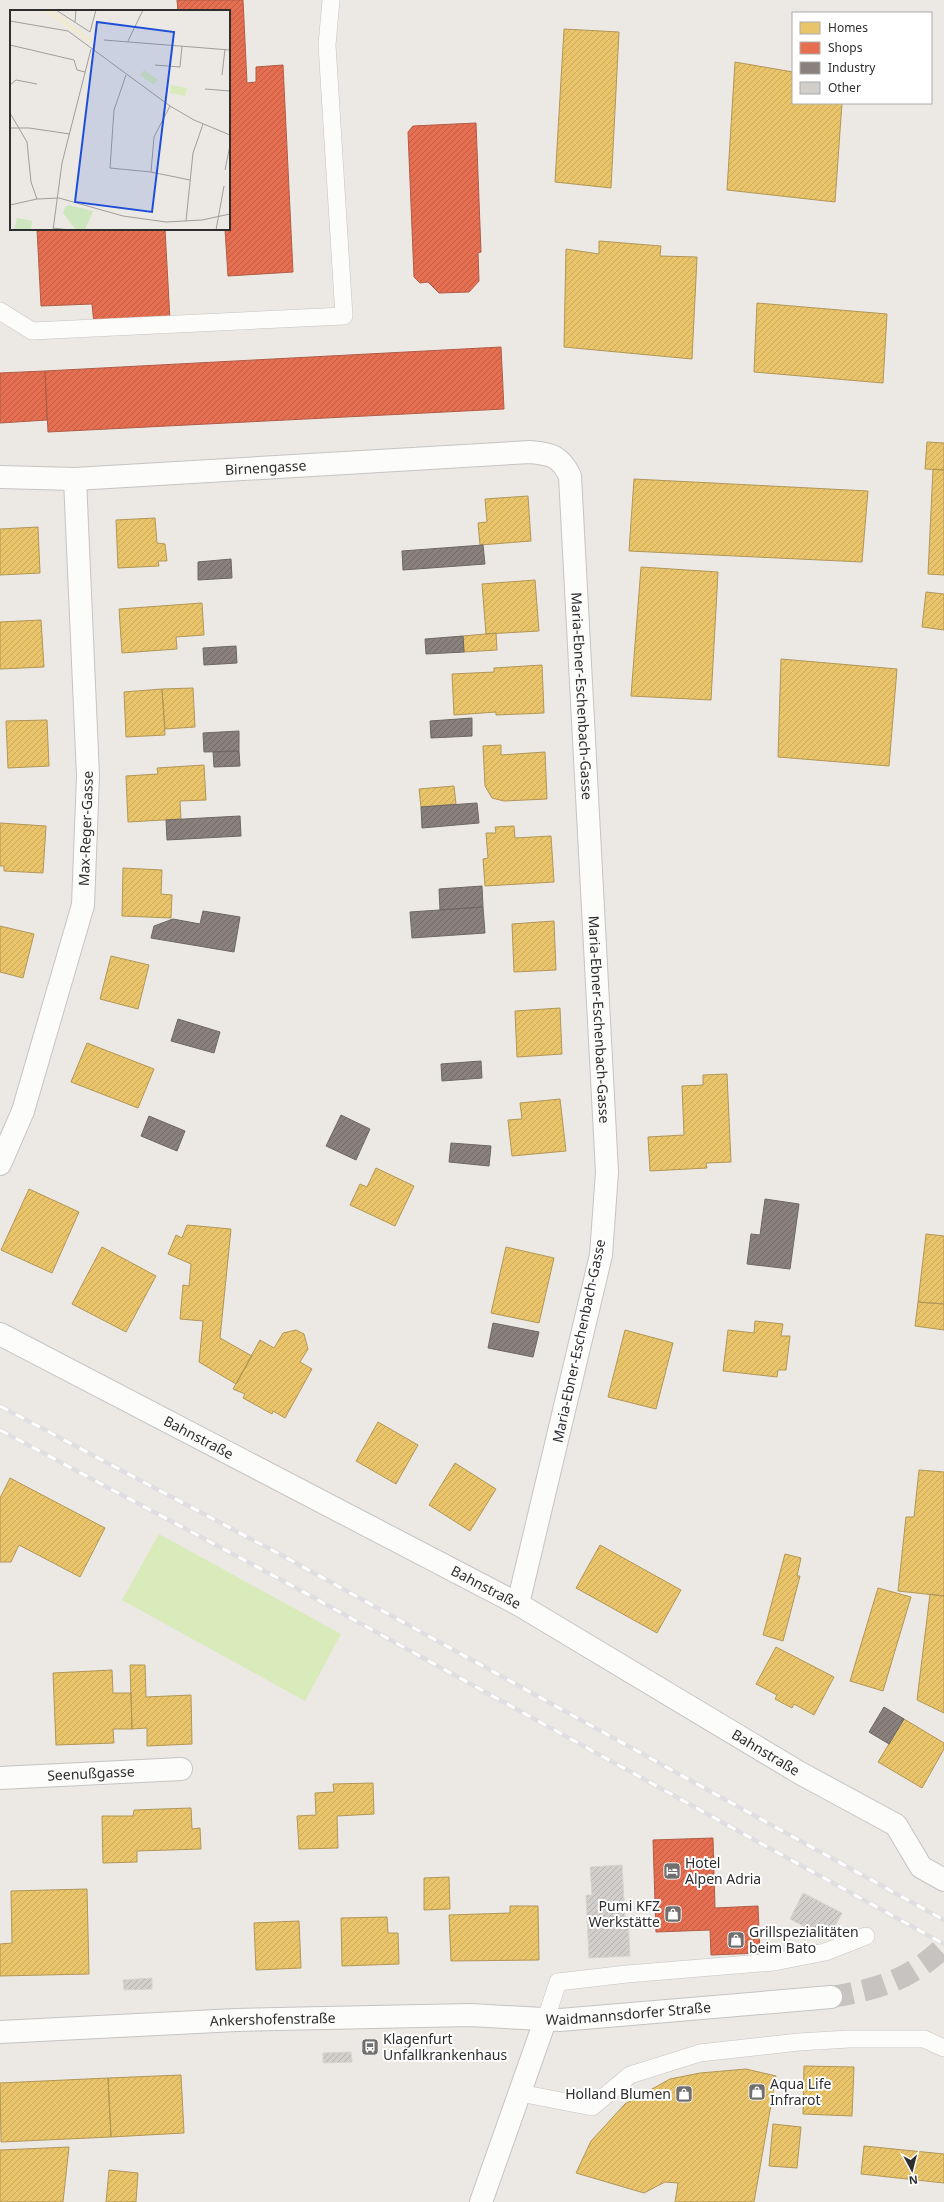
<svg xmlns="http://www.w3.org/2000/svg" width="944" height="2202" font-family="'Noto Sans',sans-serif">
  <style>
    .pitch { fill: #d9eabb }
    .homes { fill: url(#homes-hatch); stroke: #b19758 }
    .shops { fill: url(#shops-hatch); stroke: #b05c46 }
    .industry { fill: url(#industry-hatch); stroke: #6e6865 }
    .building { fill: url(#building-hatch); stroke: #d7d4d0 }
    .lines { fill: none; stroke-linecap: round; stroke-linejoin: round }
    .tertiary-tunnel { stroke: #c6c3c0; stroke-width: 22; stroke-dasharray: 22 11; stroke-linecap: butt }
    .service-casing { stroke: #c5c4c5; stroke-width: 18 }
    .minor-casing { stroke: #c5c4c5; stroke-width: 24 }
    .tertiary-casing { stroke: #c5c4c5; stroke-width: 24 }
    .service { stroke: #fcfcfb; stroke-width: 17 }
    .minor { stroke: #fcfcfb; stroke-width: 22 }
    .tertiary { stroke: #fcfcfb; stroke-width: 22 }
    .rail-casing { stroke: #dfdfe1; stroke-width: 4.5 }
    .rail { stroke: #fff; stroke-width: 3; stroke-dasharray: 9; stroke-linecap: butt }
    .labels { text-anchor: middle; stroke-width: 4; stroke-linejoin: round; paint-order: stroke }
    .street-label { font-size: 14px; fill: #2e2e2e; stroke: #fff }
    .poi-label { font-size: 14px; fill: #2e2e2e; stroke: #fff; text-anchor: start }
    .inset-road { fill: none; stroke: #a09e9b; stroke-width: 1 }
    .view { fill: #1d4ed8; fill-opacity: 0.15; stroke: #1d4ed8; stroke-width: 2 }
    .inset-edge { fill: none; stroke: #2e2e2e; stroke-width: 2 }
  </style>
  <defs>
    <pattern id="homes-hatch" width="6" height="6" patternUnits="userSpaceOnUse"><rect width="6" height="6" fill="#e9c46a"/><path d="M-1 1l2-2M0 6l6-6M5 7l2-2" fill="none" stroke="#c8a95c"/></pattern>
    <pattern id="shops-hatch" width="6" height="6" patternUnits="userSpaceOnUse"><rect width="6" height="6" fill="#e76f51"/><path d="M-1 1l2-2M0 6l6-6M5 7l2-2" fill="none" stroke="#bc5c44"/></pattern>
    <pattern id="industry-hatch" width="6" height="6" patternUnits="userSpaceOnUse"><rect width="6" height="6" fill="#8a817c"/><path d="M-1 1l2-2M0 6l6-6M5 7l2-2" fill="none" stroke="#716a66"/></pattern>
    <pattern id="building-hatch" width="6" height="6" patternUnits="userSpaceOnUse"><rect width="6" height="6" fill="#d1cecb"/><path d="M-1 1l2-2M0 6l6-6M5 7l2-2" fill="none" stroke="#b4b1af"/></pattern>
  </defs>
  <rect width="100%" height="100%" fill="#ece8e4"/>
  <path class="pitch" d="M 159,1534 L 341,1634 L 305,1701 L 122,1600 Z"/>
  <path class="homes" d="M 564,29 L 619,32 L 611,188 L 555,182 Z
    M 735,62 L 793,72 L 793,103 L 842,103 L 835,202 L 727,190 Z
    M 599,241 L 661,246 L 660,256 L 697,257 L 692,359 L 564,347 L 566,249 L 599,254 Z
    M 757,303 L 887,314 L 883,383 L 754,372 Z
    M 927,442 L 944,443 L 944,470 L 925,469 Z
    M 933,469 L 944,470 L 944,575 L 928,574 Z
    M 634,479 L 868,491 L 862,562 L 629,551 Z
    M 528,496 L 531,541 L 480,545 L 478,523 L 487,522 L 485,499 Z
    M 155,518 L 157,543 L 165,544 L 167,561 L 158,561 L 159,566 L 118,568 L 116,520 Z
    M 38,527 L 40,573 L 0,575 L 0,529 Z
    M 641,567 L 718,572 L 711,700 L 631,696 Z
    M 535,580 L 539,631 L 486,634 L 482,584 Z
    M 926,592 L 944,594 L 944,630 L 922,627 Z
    M 202,603 L 204,635 L 176,637 L 177,649 L 122,653 L 119,609 Z
    M 41,620 L 44,667 L 0,669 L 0,622 Z
    M 496,633 L 497,650 L 464,652 L 463,636 Z
    M 781,659 L 897,669 L 889,766 L 778,757 Z
    M 542,665 L 544,713 L 496,715 L 496,712 L 454,715 L 452,674 L 494,672 L 494,668 Z
    M 193,688 L 195,727 L 165,729 L 162,689 Z
    M 162,689 L 165,735 L 126,737 L 124,692 Z
    M 47,720 L 49,766 L 8,768 L 6,721 Z
    M 501,745 L 501,755 L 545,752 L 547,799 L 504,801 L 492,798 L 485,786 L 483,746 Z
    M 204,765 L 206,800 L 180,801 L 181,819 L 128,822 L 126,776 L 158,774 L 157,768 Z
    M 454,786 L 456,804 L 421,807 L 419,789 Z
    M 0,823 L 46,826 L 43,873 L 4,871 L 4,866 L 0,866 Z
    M 514,826 L 515,838 L 551,836 L 554,882 L 485,886 L 483,859 L 488,858 L 486,833 L 496,833 L 495,827 Z
    M 123,868 L 162,870 L 161,894 L 172,895 L 171,918 L 122,916 Z
    M 554,921 L 556,970 L 514,972 L 512,924 Z
    M 0,926 L 34,934 L 23,978 L 0,972 Z
    M 111,956 L 149,965 L 138,1009 L 100,999 Z
    M 560,1008 L 562,1054 L 517,1057 L 515,1011 Z
    M 87,1043 L 154,1069 L 138,1108 L 71,1082 Z
    M 727,1074 L 731,1162 L 706,1163 L 707,1168 L 650,1171 L 648,1137 L 684,1135 L 682,1086 L 703,1085 L 703,1075 Z
    M 560,1099 L 566,1151 L 512,1156 L 508,1120 L 522,1119 L 520,1103 Z
    M 376,1168 L 414,1186 L 395,1226 L 350,1205 L 360,1184 L 367,1187 Z
    M 29,1189 L 79,1212 L 52,1273 L 1,1250 Z
    M 187,1225 L 231,1229 L 220,1338 L 252,1356 L 236,1384 L 199,1362 L 203,1321 L 180,1319 L 183,1285 L 189,1286 L 191,1264 L 168,1254 L 176,1235 L 182,1238 Z
    M 926,1234 L 944,1236 L 944,1304 L 918,1302 Z
    M 102,1247 L 156,1276 L 126,1332 L 72,1304 Z
    M 506,1247 L 554,1258 L 539,1323 L 491,1313 Z
    M 918,1302 L 944,1304 L 944,1330 L 915,1326 Z
    M 755,1321 L 783,1324 L 781,1336 L 790,1336 L 786,1370 L 778,1370 L 777,1377 L 723,1371 L 728,1330 L 754,1333 Z
    M 296,1330 L 304,1334 L 308,1349 L 300,1362 L 312,1369 L 285,1418 L 273,1411 L 272,1414 L 243,1398 L 245,1394 L 233,1389 L 260,1340 L 274,1348 L 283,1333 Z
    M 625,1330 L 673,1343 L 656,1409 L 608,1397 Z
    M 378,1422 L 418,1445 L 396,1484 L 356,1461 Z
    M 455,1463 L 496,1489 L 470,1531 L 429,1505 Z
    M 919,1470 L 944,1472 L 944,1596 L 898,1591 L 906,1517 L 914,1517 Z
    M 10,1478 L 105,1528 L 80,1577 L 19,1545 L 11,1562 L 0,1562 L 0,1498 Z
    M 600,1545 L 681,1590 L 657,1633 L 576,1588 Z
    M 785,1554 L 801,1558 L 797,1576 L 800,1576 L 783,1641 L 763,1635 Z
    M 878,1588 L 911,1597 L 883,1691 L 850,1681 Z
    M 930,1594 L 944,1596 L 944,1713 L 917,1700 Z
    M 776,1647 L 834,1677 L 814,1715 L 794,1704 L 792,1708 L 775,1699 L 777,1695 L 756,1684 Z
    M 130,1665 L 145,1665 L 146,1697 L 191,1695 L 192,1744 L 147,1746 L 147,1728 L 132,1729 Z
    M 112,1670 L 113,1693 L 131,1693 L 132,1729 L 113,1729 L 114,1743 L 56,1745 L 53,1673 Z
    M 904,1719 L 944,1743 L 944,1749 L 922,1788 L 878,1762 Z
    M 373,1783 L 374,1814 L 337,1816 L 338,1848 L 299,1849 L 297,1816 L 316,1815 L 315,1793 L 334,1792 L 333,1784 Z
    M 191,1808 L 192,1829 L 200,1828 L 201,1849 L 137,1851 L 137,1862 L 103,1863 L 102,1816 L 133,1816 L 134,1810 Z
    M 449,1877 L 450,1909 L 424,1910 L 424,1878 Z
    M 87,1889 L 89,1974 L 0,1976 L 0,1944 L 12,1943 L 11,1891 Z
    M 510,1906 L 538,1906 L 539,1960 L 451,1961 L 449,1915 L 510,1913 Z
    M 387,1917 L 388,1933 L 398,1933 L 399,1964 L 342,1966 L 341,1918 Z
    M 299,1921 L 301,1968 L 256,1970 L 254,1923 Z
    M 804,2066 L 854,2067 L 852,2116 L 803,2114 Z
    M 746,2069 L 776,2076 L 754,2202 L 675,2202 L 678,2183 L 665,2182 L 644,2193 L 576,2173 L 591,2141 L 625,2104 L 670,2079 L 700,2073 Z
    M 181,2075 L 184,2133 L 111,2137 L 108,2078 Z
    M 108,2078 L 111,2137 L 1,2142 L 0,2083 Z
    M 773,2124 L 801,2127 L 797,2168 L 769,2166 Z
    M 864,2146 L 944,2154 L 944,2183 L 861,2174 Z
    M 69,2147 L 63,2202 L 0,2202 L 0,2150 Z
    M 109,2170 L 138,2173 L 136,2202 L 106,2202 Z"/>
  <path class="shops" d="M 177,0 L 243,0 L 247,83 L 256,82 L 256,67 L 283,65 L 293,272 L 228,276 L 225,229 L 229,229 L 229,11 L 178,11 Z
    M 476,123 L 481,252 L 478,253 L 479,281 L 469,292 L 439,293 L 428,282 L 420,283 L 414,277 L 408,132 L 413,126 Z
    M 37,229 L 165,229 L 170,320 L 94,324 L 92,304 L 41,306 Z
    M 501,347 L 504,409 L 48,432 L 45,371 Z
    M 45,371 L 47,420 L 0,423 L 0,373 Z
    M 713,1838 L 715,1908 L 758,1906 L 760,1953 L 711,1955 L 710,1930 L 656,1932 L 653,1840 Z"/>
  <path class="industry" d="M 483,545 L 485,564 L 403,570 L 402,551 Z
    M 231,559 L 232,578 L 198,580 L 198,562 Z
    M 463,636 L 464,652 L 426,654 L 425,639 Z
    M 236,646 L 237,663 L 204,665 L 203,648 Z
    M 472,718 L 472,736 L 431,738 L 430,721 Z
    M 239,731 L 239,751 L 204,752 L 203,733 Z
    M 239,751 L 240,766 L 214,767 L 213,752 Z
    M 477,803 L 479,823 L 422,828 L 421,807 Z
    M 240,816 L 241,836 L 167,840 L 166,820 Z
    M 482,886 L 483,907 L 440,910 L 439,889 Z
    M 483,907 L 485,933 L 412,938 L 410,912 Z
    M 203,911 L 240,917 L 234,952 L 151,938 L 154,926 L 173,919 L 200,924 Z
    M 178,1019 L 220,1032 L 214,1053 L 171,1041 Z
    M 481,1061 L 482,1078 L 442,1081 L 441,1064 Z
    M 341,1115 L 370,1129 L 356,1160 L 326,1146 Z
    M 149,1116 L 185,1131 L 177,1151 L 141,1136 Z
    M 451,1143 L 491,1146 L 489,1166 L 449,1162 Z
    M 765,1199 L 799,1204 L 790,1269 L 747,1264 L 751,1234 L 760,1235 Z
    M 493,1323 L 539,1332 L 533,1357 L 488,1348 Z
    M 884,1707 L 904,1719 L 889,1744 L 869,1732 Z"/>
  <path class="building" d="M 622,1865 L 625,1919 L 628,1918 L 630,1956 L 589,1958 L 586,1895 L 592,1895 L 590,1867 Z
    M 803,1893 L 842,1913 L 828,1939 L 790,1919 Z
    M 152,1978 L 152,1989 L 124,1990 L 123,1980 Z
    M 351,2052 L 352,2062 L 323,2063 L 323,2053 Z"/>
  <g class="lines">
    <path class="tertiary-tunnel" d="M 831,1997 C 878,1989 908,1981 944,1947"/>
    <defs>
      <path id="service" d="M 0,311 L 32,331 L 344,316 L 327,45 L 331,0
        M 545,2021 L 558,1982 L 627,1974 L 774,1962 L 825,1952 L 866,1936
        M 520,2093 L 592,2107 L 630,2075 L 700,2053 L 799,2042 L 849,2039 L 924,2039 L 944,2048"/>
      <g id="minor">
        <path id="s1" d="M 0,477 L 75,479 L 530,452 C 552,454 560,456 570,476 L 607,1172 L 601,1255 L 518,1604"/>
        <path id="s2" d="M 0,1164 L 23,1111 L 83,905 L 88,776 L 75,479"/>
        <path id="s3" d="M 0,1334 L 518,1604 L 800,1773 L 896,1825 L 921,1867 L 944,1880"/>
        <path id="s4" d="M 0,1778 L 181,1769"/>
      </g>
      <g id="tertiary">
        <path id="s5" d="M 0,2032 L 236,2020 L 470,2015 L 560,2020 L 831,1997"/>
        <path d="M 481,2202 L 545,2021"/>
      </g>
    </defs>
    <use href="#service" class="service-casing"/>
    <use href="#minor" class="minor-casing"/>
    <use href="#tertiary" class="tertiary-casing"/>
    <use href="#service" class="service"/>
    <use href="#minor" class="minor"/>
    <use href="#tertiary" class="tertiary"/>
    <defs>
      <path id="rail" d="M 0,1406 L 285,1557 L 944,1920
        M 0,1430 L 276,1577 L 944,1944"/>
    </defs>
    <use href="#rail" class="rail-casing"/>
    <use href="#rail" class="rail"/>
  </g>
  <defs>
    <symbol id="hotel-square" viewBox="-11 -11 22 22"><rect x="-9" y="-9" width="18" height="18" rx="4" fill="#706f6e" stroke="#fff"/><path d="M-6-4.5h1.5V1H6V5H4.5V3h-9V5H-6ZM-4 0a1.8 1.8 0 1 1 3.6 0ZM.5 0V-2.5h3Q6-2.5 6 0Z" fill="#fff"/></symbol>
    <symbol id="shop-square" viewBox="-11 -11 22 22"><rect x="-9" y="-9" width="18" height="18" rx="4" fill="#706f6e" stroke="#fff"/><path d="M-5-2.5h2.3a2.7 3.5 0 0 1 5.4 0H5L5.5 6h-11ZM-1.5-2.5h3a1.5 2.3 0 0 0-3 0Z" fill="#fff"/></symbol>
    <symbol id="bus-square" viewBox="-11 -11 22 22"><rect x="-9" y="-9" width="18" height="18" rx="4" fill="#706f6e" stroke="#fff"/><path d="M-5-6H5V4H4V6H2V4H-2V6H-4V4H-5ZM-3.5-4V0h7V-4ZM-3.5 1.2v1.5H-2V1.2ZM2 1.2v1.5H3.5V1.2Z" fill="#fff"/></symbol>
  </defs>
  <g fill-rule="evenodd">
    <use href="#hotel-square" x="662" y="1861" width="20" height="20"/>
    <use href="#shop-square" x="663" y="1904" width="20" height="20"/>
    <use href="#shop-square" x="726" y="1930" width="20" height="20"/>
    <use href="#bus-square" x="360" y="2037" width="20" height="20"/>
    <use href="#shop-square" x="747" y="2082" width="20" height="20"/>
    <use href="#shop-square" x="674" y="2084" width="20" height="20"/>
  </g>
  <g class="labels">
    <g class="street-label">
      <text dy="5" stroke="none"><textPath href="#s1" startOffset="266">Birnengasse</textPath></text>
      <text dy="5" stroke="none"><textPath href="#s1" startOffset="801">Maria-Ebner-Eschenbach-Gasse</textPath></text>
      <text dy="5" stroke="none"><textPath href="#s2" startOffset="349">Max-Reger-Gasse</textPath></text>
      <text dy="5" stroke="none"><textPath href="#s1" startOffset="1125">Maria-Ebner-Eschenbach-Gasse</textPath></text>
      <text transform="translate(579 1341) rotate(-78)" y="5">Maria-Ebner-Eschenbach-Gasse</text>
      <text dy="5" stroke="none"><textPath href="#s3" startOffset="224">Bahnstraße</textPath></text>
      <text dy="5" stroke="none"><textPath href="#s3" startOffset="548">Bahnstraße</textPath></text>
      <text dy="5" stroke="none"><textPath href="#s3" startOffset="873">Bahnstraße</textPath></text>
      <text dy="5" stroke="none"><textPath href="#s4" startOffset="91">Seenußgasse</textPath></text>
      <text dy="5" stroke="none"><textPath href="#s5" startOffset="629">Waidmannsdorfer Straße</textPath></text>
      <text dy="5" stroke="none"><textPath href="#s5" startOffset="273">Ankershofenstraße</textPath></text>
    </g>
    <g class="poi-label">
      <text x="685" y="1868">Hotel<tspan x="685" dy="16">Alpen Adria</tspan></text>
      <text x="660" y="1911" text-anchor="end">Pumi KFZ<tspan x="660" dy="16">Werkstätte</tspan></text>
      <text x="749" y="1937">Grillspezialitäten<tspan x="749" dy="16">beim Bato</tspan></text>
      <text x="383" y="2044">Klagenfurt<tspan x="383" dy="16">Unfallkrankenhaus</tspan></text>
      <text x="770" y="2089">Aqua Life<tspan x="770" dy="16">Infrarot</tspan></text>
      <text x="671" y="2099" text-anchor="end">Holland Blumen</text>
    </g>
  </g>
  <g transform="translate(10 10)">
    <rect width="220" height="220" fill="#ece8e4"/>
    <path d="M 7,208 L 22,211 L 21,220 L 4,220 Z" fill="#cee6be"/>
    <path d="M 32,0 L 42,0 L 82,30 L 80,33 Z" fill="#f0ead3"/>
    <path d="M 59,195 L 83,201 L 75,220 L 66,220 L 53,203 L 55,197 Z" fill="#cee6be"/>
    <path d="M 134,60 L 148,70 L 144,75 L 130,65 ZM 161,75 L 177,78 L 175,86 L 160,83 Z" fill="#d9eabb"/>
    <path class="inset-road" d="M 46,0 L 80,22 L 86,0M 0,11 L 58,21 L 160,96 L 184,110 L 220,125M 65,12 L 66,0M 94,30 L 220,40M 118,31 L 133,0M 0,35 L 64,50 L 67,60 L 75,62M 145,55 L 170,57 L 172,36M 116,65 L 104,100 L 100,158 L 141,162 L 180,170M 212,65 L 215,39M 0,75 L 6,70 L 27,74M 195,79 L 220,81M 0,103 L 17,132 L 21,172 L 27,189M 0,118 L 19,118 L 60,124M 215,160 L 220,135M 141,162 L 144,127 L 160,96M 0,195 L 27,189 L 49,188 L 113,206 L 156,212 L 192,210 L 220,204M 176,211 L 183,143 L 193,114M 43,218 L 60,220M 43,220 L 52,153 L 81,39M 206,220 L 214,176"/>
    <path class="view" d="M 87,12 L 164,22 L 142,202 L 65,192 Z"/>
    <rect width="220" height="220" class="inset-edge"/>
  </g>
  <rect x="792" y="12" width="140" height="92" fill="#ffffff" stroke="#ababab"/>
  <rect x="800" y="22" width="20" height="12" fill="#e9c46a" stroke="#ababab"/>
  <text x="828" y="32" font-size="12" fill="#2e2e2e">Homes</text>
  <rect x="800" y="42" width="20" height="12" fill="#e76f51" stroke="#ababab"/>
  <text x="828" y="52" font-size="12" fill="#2e2e2e">Shops</text>
  <rect x="800" y="62" width="20" height="12" fill="#8a817c" stroke="#ababab"/>
  <text x="828" y="72" font-size="12" fill="#2e2e2e">Industry</text>
  <rect x="800" y="82" width="20" height="12" fill="#d1cecb" stroke="#ababab"/>
  <text x="828" y="92" font-size="12" fill="#2e2e2e">Other</text>
  <g transform="translate(912 2170) rotate(173)" stroke="#ffffff" stroke-width="3" paint-order="stroke">
  <path d="M0-3L7 15L0 10L-7 15Z" fill="#2e2e2e"/>
  <text y="-6" font-size="11" font-weight="bold" text-anchor="middle" fill="#2e2e2e">N</text>
  </g>
</svg>
